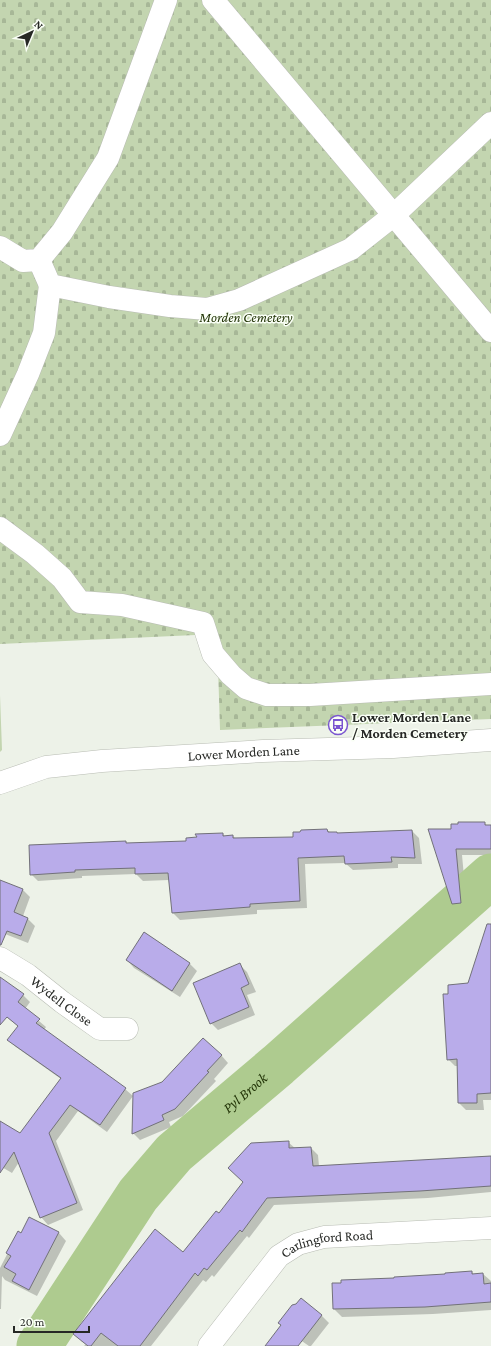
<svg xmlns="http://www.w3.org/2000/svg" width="491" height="1346" font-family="'Crimson Pro',serif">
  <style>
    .cemetery { fill: url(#cemetery-stones) }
    .shadow { fill: #0003 }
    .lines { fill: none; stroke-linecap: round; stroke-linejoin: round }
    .river { stroke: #aecb8f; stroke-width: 45 }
    .building { fill: #b9acea; stroke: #727179 }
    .minor-casing { stroke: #b8bcb3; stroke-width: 23 }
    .minor { stroke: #fff; stroke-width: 22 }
    .labels { text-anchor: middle; stroke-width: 3; stroke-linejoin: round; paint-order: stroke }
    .park-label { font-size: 14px; font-style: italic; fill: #243609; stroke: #fafff6 }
    .poi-label { font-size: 14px; font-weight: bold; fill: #262825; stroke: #fafff6; text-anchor: start }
    .street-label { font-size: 14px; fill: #262825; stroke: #fafff6 }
    .water-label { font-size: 15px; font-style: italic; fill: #223407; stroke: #fafff6 }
  </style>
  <defs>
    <pattern id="cemetery-stones" width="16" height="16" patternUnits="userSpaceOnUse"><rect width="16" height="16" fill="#c3d5b0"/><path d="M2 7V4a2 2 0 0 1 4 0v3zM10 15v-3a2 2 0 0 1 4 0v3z" fill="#a7b797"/></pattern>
  </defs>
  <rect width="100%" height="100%" fill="#edf2e8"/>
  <path class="cemetery" d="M 0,0 L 491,0 L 491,719 L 220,730 L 217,634 L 0,644 Z
    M 0,695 L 2,750 L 0,752 Z"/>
  <path class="shadow" d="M 484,823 L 488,826 L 491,826 L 491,855 L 462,855 L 467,909 L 460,911 L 453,904 L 452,830 Z
    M 327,830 L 331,833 L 337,833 L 338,834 L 412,831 L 419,838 L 422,864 L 398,864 L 398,868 L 353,870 L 345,863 L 305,864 L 307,908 L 257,910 L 257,914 L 180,920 L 173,913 L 169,880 L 143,881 L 136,874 L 82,876 L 82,878 L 38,881 L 31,874 L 126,842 L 128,844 L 187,842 L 223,834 L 225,837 L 233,836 L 236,839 L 294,838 Z
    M 0,881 L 23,890 L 30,897 L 23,916 L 28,919 L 35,926 L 28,943 L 0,932 Z
    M 488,923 L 491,926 L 491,1100 L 483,1100 L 484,1110 L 466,1110 L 459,1103 L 458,1066 L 455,1066 L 448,1059 L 450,995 L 469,984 Z
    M 144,934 L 190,964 L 197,971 L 180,997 L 134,968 L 127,960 Z
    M 240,965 L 247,972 L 256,992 L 247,995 L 255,1015 L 218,1030 L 211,1023 Z
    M 0,983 L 23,995 L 30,1002 L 25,1009 L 46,1027 L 44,1030 L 125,1089 L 133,1096 L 107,1132 L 78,1111 L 56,1141 L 83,1210 L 48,1225 L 41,1217 L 19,1162 L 12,1173 L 0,1166 L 0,1122 L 20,1135 L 61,1079 L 16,1047 L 8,1040 L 19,1027 L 0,1012 Z
    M 221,1055 L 228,1063 L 214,1079 L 216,1081 L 183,1116 L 169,1122 L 171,1127 L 140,1140 L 133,1133 L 163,1083 Z
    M 288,1142 L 296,1149 L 311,1148 L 318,1155 L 319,1166 L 480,1158 L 480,1156 L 491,1156 L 491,1192 L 428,1198 L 274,1205 L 249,1238 L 247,1236 L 214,1277 L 212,1275 L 206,1282 L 203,1280 L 151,1346 L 84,1346 L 86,1344 L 81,1341 L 183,1253 Z
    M 30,1218 L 59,1233 L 66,1241 L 37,1296 L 5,1280 L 2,1276 L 1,1309 L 0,1309 L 0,1268 L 18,1233 L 22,1234 Z
    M 472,1272 L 474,1275 L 483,1274 L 491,1281 L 491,1310 L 433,1314 L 342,1317 L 334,1309 L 395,1279 Z
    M 321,1315 L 329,1323 L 311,1346 L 309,1346 L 287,1331 Z"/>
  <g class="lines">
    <path class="river" id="s1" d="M 39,1346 L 138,1195 L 174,1153 L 278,1065 L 491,876"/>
  </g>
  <path class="building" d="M 458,822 L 485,822 L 485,825 L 491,825 L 491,849 L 456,849 L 461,903 L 452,904 L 428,829 L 451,829 L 451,824 L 458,824 Z
    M 327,829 L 328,832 L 337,832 L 337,833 L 412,830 L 415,858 L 391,857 L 392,862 L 345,864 L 344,856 L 298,858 L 300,901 L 250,904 L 250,907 L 172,913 L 168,873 L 135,874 L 135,868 L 75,870 L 75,872 L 30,875 L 29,845 L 126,841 L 126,843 L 186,841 L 186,838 L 197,837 L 195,834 L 223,833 L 223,836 L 233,835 L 233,838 L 293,837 L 293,832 L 300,832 L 301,830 Z
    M 0,880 L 23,889 L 14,912 L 28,918 L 21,936 L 7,931 L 1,945 L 0,945 Z
    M 487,924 L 491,924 L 491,1093 L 477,1094 L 477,1103 L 458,1103 L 457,1059 L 447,1060 L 443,994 L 448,994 L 448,985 L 468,983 Z
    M 144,932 L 190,963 L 172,991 L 126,960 Z
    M 240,963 L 249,984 L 241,988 L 249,1007 L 210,1024 L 193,983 Z
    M 0,977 L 24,994 L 18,1002 L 40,1019 L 36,1023 L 126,1088 L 100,1125 L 70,1105 L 49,1133 L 77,1203 L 40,1218 L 14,1152 L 0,1173 L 0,1121 L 20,1133 L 61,1078 L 7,1040 L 18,1026 L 7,1017 L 0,1025 Z
    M 203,1038 L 222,1055 L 207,1071 L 209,1072 L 175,1109 L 162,1115 L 164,1120 L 132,1134 L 133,1093 L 162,1082 Z
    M 289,1141 L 289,1148 L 311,1147 L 313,1166 L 491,1156 L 491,1186 L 420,1191 L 267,1198 L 242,1232 L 240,1230 L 207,1270 L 204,1268 L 198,1276 L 195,1273 L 140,1346 L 118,1346 L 101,1333 L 91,1346 L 88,1346 L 73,1334 L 155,1229 L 183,1252 L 216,1211 L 219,1213 L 243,1182 L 228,1168 L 251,1143 Z
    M 29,1217 L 59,1232 L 29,1290 L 12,1281 L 16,1274 L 4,1267 L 11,1256 L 6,1253 L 18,1231 L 21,1233 Z
    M 472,1271 L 472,1274 L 483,1273 L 484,1284 L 491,1283 L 491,1302 L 425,1307 L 333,1309 L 332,1283 L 341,1283 L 341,1280 L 394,1278 L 394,1277 L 445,1274 L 445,1273 Z
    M 301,1298 L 322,1315 L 298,1346 L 265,1346 L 281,1325 L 278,1323 L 292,1305 L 296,1304 Z"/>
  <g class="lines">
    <defs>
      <g id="minor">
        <path d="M 213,0 L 491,331"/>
        <path d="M 0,247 L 23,261 L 39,260 L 62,232 L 108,158 L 166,0"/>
        <path d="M 39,260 L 50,285 L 109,297 L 170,306 L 207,309 L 239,300 L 351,249 L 394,215 L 491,123"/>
        <path d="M 0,435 L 28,374 L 44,333 L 50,285"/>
        <path d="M 0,528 L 35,554 L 62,578 L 80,602 L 122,605 L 203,623 L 213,654 L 231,675 L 246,688 L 267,695 L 310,695 L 491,684"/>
        <path id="s2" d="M 0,783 L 46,767 L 102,761 L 263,751 L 393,747 L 491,740"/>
        <path id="s3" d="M 0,958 L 28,975 L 62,1002 L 100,1029 L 127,1029"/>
        <path id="s4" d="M 209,1346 L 279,1256 L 298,1244 L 324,1237 L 491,1228"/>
      </g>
    </defs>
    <use href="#minor" class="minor-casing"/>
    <use href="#minor" class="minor"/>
  </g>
  <defs>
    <symbol id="bus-ring" viewBox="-11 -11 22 22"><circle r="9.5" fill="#fafff6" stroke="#7b56d0" stroke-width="1.5"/><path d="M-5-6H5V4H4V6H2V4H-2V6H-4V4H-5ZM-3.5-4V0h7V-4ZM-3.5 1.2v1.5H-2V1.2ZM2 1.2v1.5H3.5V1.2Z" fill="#7b56d0"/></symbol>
  </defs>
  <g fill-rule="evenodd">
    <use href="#bus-ring" x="327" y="714" width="22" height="22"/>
  </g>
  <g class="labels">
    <g class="park-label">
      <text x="246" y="322">Morden Cemetery</text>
    </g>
    <g class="poi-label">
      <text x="352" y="722">Lower Morden Lane<tspan x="352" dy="16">/ Morden Cemetery</tspan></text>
    </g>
    <g class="street-label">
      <text dy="5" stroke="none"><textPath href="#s2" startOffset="247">Lower Morden Lane</textPath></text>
      <text dy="5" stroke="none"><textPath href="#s3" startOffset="75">Wydell Close</textPath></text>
      <text dy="5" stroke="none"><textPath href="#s4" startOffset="165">Carlingford Road</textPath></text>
    </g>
    <g class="water-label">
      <text dy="5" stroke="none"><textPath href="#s1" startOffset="329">Pyl Brook</textPath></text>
    </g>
  </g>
  <g transform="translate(32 32) rotate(44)" stroke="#fafff6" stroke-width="3" paint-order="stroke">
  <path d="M0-3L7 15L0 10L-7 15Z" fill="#262825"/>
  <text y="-6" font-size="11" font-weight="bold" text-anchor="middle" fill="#262825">N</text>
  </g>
  <path d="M14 1326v6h75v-6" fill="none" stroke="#262825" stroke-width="2"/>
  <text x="20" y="1326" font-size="12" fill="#262825" stroke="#fafff6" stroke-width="3" paint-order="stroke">20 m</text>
</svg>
